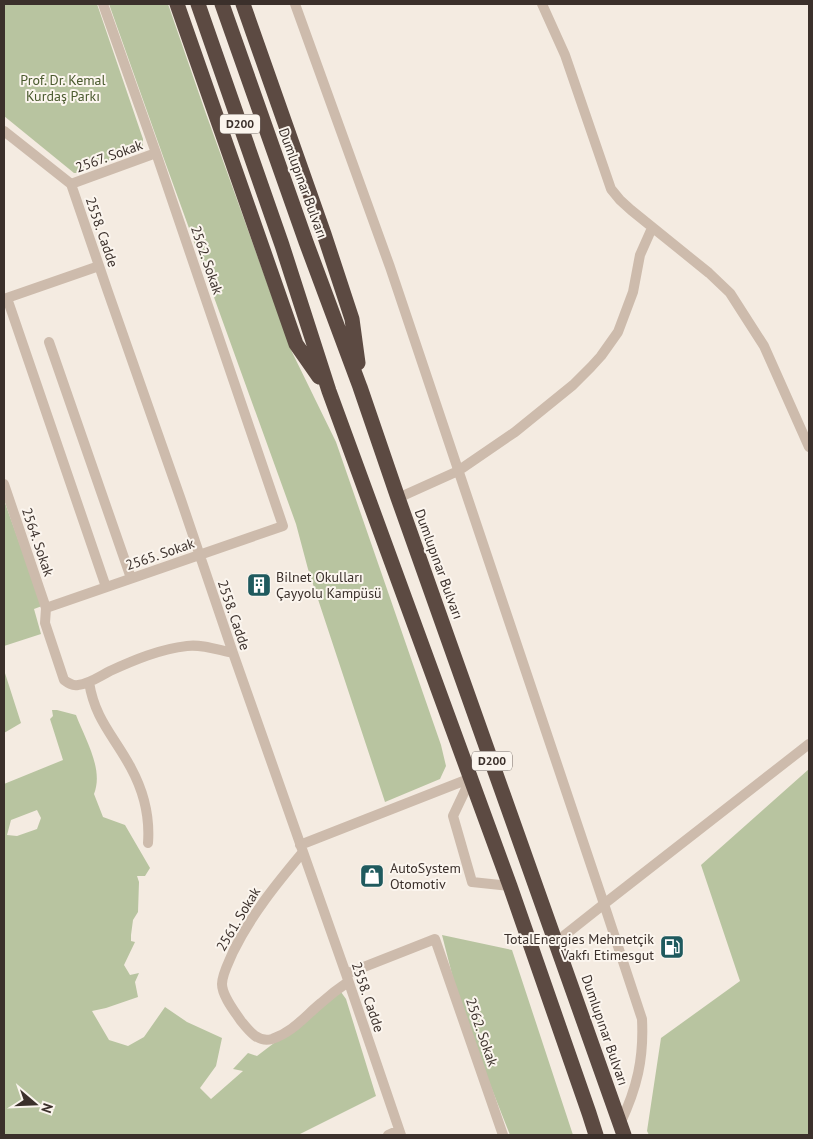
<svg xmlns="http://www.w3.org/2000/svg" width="813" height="1139" font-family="'PT Sans',sans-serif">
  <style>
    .green { fill: #b8c4a0; fill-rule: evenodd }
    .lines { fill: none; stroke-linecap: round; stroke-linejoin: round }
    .street { stroke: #cdbbac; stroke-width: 10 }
    .highway { stroke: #5c4a42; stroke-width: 15 }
    .labels { text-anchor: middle; stroke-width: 4; stroke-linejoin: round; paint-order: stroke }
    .shield { fill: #fbf5ee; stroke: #756b66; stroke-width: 1 }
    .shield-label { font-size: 12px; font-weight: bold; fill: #3b302b }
    .park-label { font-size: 14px; fill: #4a5a2e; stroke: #fbf5ee }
    .street-label { font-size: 14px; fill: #3b302b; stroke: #fbf5ee }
    .poi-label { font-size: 14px; fill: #3b302b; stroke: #fbf5ee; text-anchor: start }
  </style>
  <rect width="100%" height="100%" fill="#f4ebe1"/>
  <path class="green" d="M 4,4 L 97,4 L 143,139 L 143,145 L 139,150 L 79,173 L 74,173 L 4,116 Z
    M 109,4 L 168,4 L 205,111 L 292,352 L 336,442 L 441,745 L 446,766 L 440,779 L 385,802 L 308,569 L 296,524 L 164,159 Z
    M 4,500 L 42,606 L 34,609 L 41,634 L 4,646 Z
    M 4,670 L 21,723 L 4,733 Z
    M 52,710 L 57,710 L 76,715 C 85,739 104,769 94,794 L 103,817 L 125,825 L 150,868 L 145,876 L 137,876 L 139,882 L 138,912 L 133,920 L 131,935 L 131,941 L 135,942 L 124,965 L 130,975 L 139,973 L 135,982 L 138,997 L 106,1008 L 92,1011 L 109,1040 L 128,1046 L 144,1037 L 165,1007 L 187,1022 L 222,1038 L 216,1066 L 200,1088 L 211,1099 L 243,1071 L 233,1069 L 248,1053 L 257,1056 L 341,992 L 346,999 L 376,1096 L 298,1135 L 4,1135 L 4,784 L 63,760 L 50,719 L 53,716 ZM 37,810 L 41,818 L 37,829 L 17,836 L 7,835 L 11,820 Z
    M 809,769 L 809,1135 L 649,1135 L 647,1131 L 661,1038 L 740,981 L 701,865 Z
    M 442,935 L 512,950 L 573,1135 L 510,1135 L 482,1064 L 455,986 Z"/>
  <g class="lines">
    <path class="street" d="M 295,4 L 390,267 L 604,904 L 556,942
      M 542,4 L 565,55 L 611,189 L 620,200 L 631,210 L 709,273 L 730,293 L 764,346 L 809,447
      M 4,131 L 71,184 L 108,292 L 181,500 L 233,653 L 346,974 L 401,1135
      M 71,184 L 156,153
      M 7,298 L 106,587
      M 4,299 L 99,266
      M 49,342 L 131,578
      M 4,484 L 46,608 L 45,623 L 64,680 C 68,683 72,686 78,685 C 89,684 100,676 110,671 C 134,660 160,649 187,646 C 202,644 218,650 233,653
      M 398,498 L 458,471 L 515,432 L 573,385 L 591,367 L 601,356 L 618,332 L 633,292 L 640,255 L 652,228
      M 46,608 L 283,526 L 156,153 L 103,4
      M 89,682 C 95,720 114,736 131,768 C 144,792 150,816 148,843
      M 471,778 L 453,816 L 472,882 L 510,886
      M 300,845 L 471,778
      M 303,852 C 277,883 251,915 233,952 C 229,962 222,974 222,984 C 222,996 235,1012 241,1021 C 249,1031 258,1043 272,1039 C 293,1032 305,1016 321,1003 C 330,995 339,988 348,982
      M 346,974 L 435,939 L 503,1135
      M 620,1124 C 637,1088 644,1059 642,1019 L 604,904 L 809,744
      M 388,1135 L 399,1130"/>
    <path class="highway" d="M 177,4 L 296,344 L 319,377
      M 198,4 L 282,245 L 329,391 L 510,886 L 589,1113 L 596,1135
      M 222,4 L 306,242 L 360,387 L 398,498 L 624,1135
      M 243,4 L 324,234 L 352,319 L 358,363"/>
  </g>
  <defs>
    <symbol id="building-square" viewBox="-11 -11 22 22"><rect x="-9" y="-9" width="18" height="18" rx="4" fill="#1f5a5e" stroke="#fbf5ee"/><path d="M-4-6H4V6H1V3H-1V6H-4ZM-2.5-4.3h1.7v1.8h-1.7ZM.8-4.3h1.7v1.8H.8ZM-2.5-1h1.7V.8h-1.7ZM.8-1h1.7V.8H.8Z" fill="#fff"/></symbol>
    <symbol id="shop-square" viewBox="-11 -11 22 22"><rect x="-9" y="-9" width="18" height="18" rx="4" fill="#1f5a5e" stroke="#fbf5ee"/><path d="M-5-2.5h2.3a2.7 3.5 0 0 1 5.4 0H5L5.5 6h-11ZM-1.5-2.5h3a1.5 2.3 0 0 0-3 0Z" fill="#fff"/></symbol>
    <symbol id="fuel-square" viewBox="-11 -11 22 22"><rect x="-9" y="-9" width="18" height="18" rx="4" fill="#1f5a5e" stroke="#fbf5ee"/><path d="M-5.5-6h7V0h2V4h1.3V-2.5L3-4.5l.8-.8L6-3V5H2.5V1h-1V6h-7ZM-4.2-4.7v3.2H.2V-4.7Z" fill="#fff"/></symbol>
  </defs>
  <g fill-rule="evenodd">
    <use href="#building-square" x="245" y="571" width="28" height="28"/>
    <use href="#shop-square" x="358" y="862" width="28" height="28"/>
    <use href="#fuel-square" x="658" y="933" width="28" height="28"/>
  </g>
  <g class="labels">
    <g class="shield">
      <rect x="220" y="114.5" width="40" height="19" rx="4"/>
      <rect x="472" y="751.5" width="40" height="19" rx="4"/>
    </g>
    <g class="shield-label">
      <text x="240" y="128">D200</text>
      <text x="492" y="765">D200</text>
    </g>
    <g class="park-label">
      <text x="63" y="85">Prof. Dr. Kemal<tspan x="63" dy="16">Kurdaş Parkı</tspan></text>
    </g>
    <g class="street-label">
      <text transform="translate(109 156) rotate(-20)" y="5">2567. Sokak</text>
      <text transform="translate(303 183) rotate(70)" y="5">Dumlupınar Bulvarı</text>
      <text transform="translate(102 232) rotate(71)" y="5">2558. Cadde</text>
      <text transform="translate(207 260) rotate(71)" y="5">2562. Sokak</text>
      <text transform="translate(38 542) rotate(71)" y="5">2564. Sokak</text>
      <text transform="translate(160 554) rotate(-19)" y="5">2565. Sokak</text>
      <text transform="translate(439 564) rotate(70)" y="5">Dumlupınar Bulvarı</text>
      <text transform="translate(234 615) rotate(71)" y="5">2558. Cadde</text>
      <text transform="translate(238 919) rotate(-59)" y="5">2561. Sokak</text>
      <text transform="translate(368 997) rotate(71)" y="5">2558. Cadde</text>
      <text transform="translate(605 1030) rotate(71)" y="5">Dumlupınar Bulvarı</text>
      <text transform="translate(482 1032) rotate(71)" y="5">2562. Sokak</text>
    </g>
    <g class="poi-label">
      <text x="276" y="582">Bilnet Okulları<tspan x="276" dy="16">Çayyolu Kampüsü</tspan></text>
      <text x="390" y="873">AutoSystem<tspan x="390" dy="16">Otomotiv</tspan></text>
      <text x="654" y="944" text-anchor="end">TotalEnergies Mehmetçik<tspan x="654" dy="16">Vakfı Etimesgut</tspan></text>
    </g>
  </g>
  <rect width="813" height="1139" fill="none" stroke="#3b302b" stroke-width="10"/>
  <g transform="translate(35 1104) rotate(109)" stroke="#fbf5ee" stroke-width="4" paint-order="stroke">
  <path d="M0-4L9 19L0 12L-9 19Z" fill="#3b302b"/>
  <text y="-8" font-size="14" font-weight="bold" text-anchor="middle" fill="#3b302b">N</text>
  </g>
</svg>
